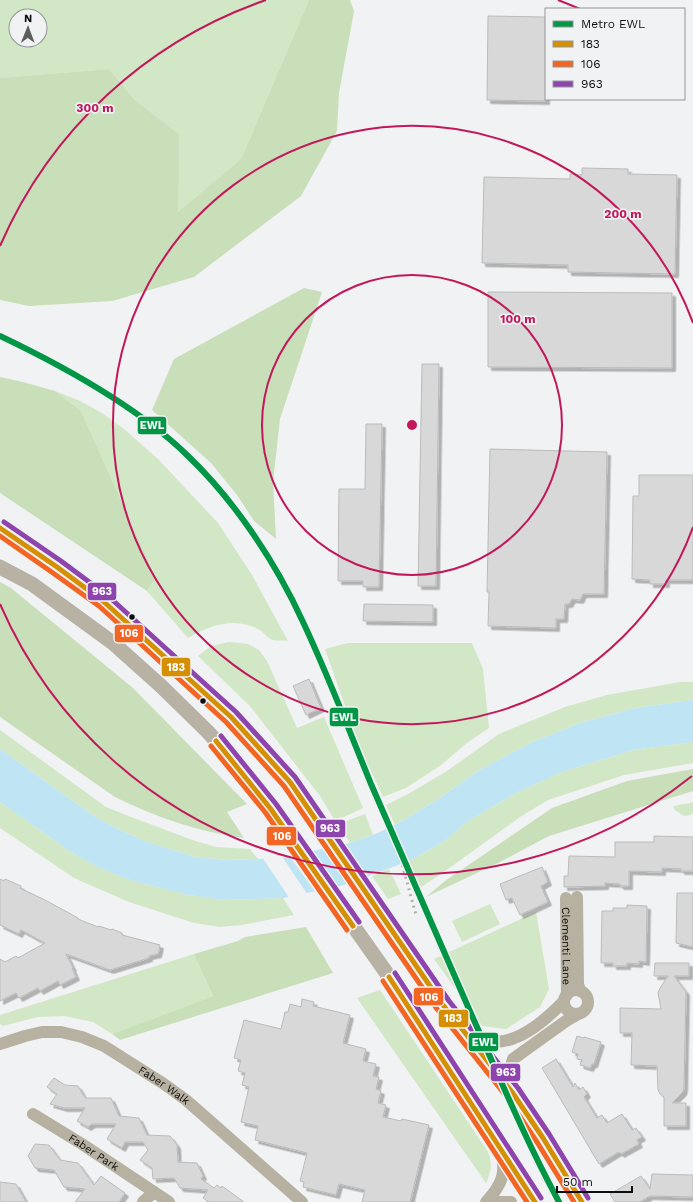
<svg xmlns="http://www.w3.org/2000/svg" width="693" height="1202" font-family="'Work Sans',sans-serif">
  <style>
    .green { fill: #d2e7c5; fill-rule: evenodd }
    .forest { fill: #c8dfb9 }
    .water { fill: #bfe4f4 }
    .pier { fill: #f1f2f3 }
    .building { fill: #d8d8d8; stroke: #bbb; filter: url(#shadow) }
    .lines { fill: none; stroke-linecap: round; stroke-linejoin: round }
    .minor { stroke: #b7b1a1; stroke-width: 12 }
    .major { stroke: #b7b2a4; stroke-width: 15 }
    .rail { stroke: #b5b1a9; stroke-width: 3; stroke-dasharray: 2 4; stroke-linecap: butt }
    .bus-1-casing { stroke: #f0f2f4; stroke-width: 8 }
    .bus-2-casing { stroke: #f0f2f4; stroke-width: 8 }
    .bus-3-casing { stroke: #f0f2f4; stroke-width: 8 }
    .bus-1 { stroke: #d48f02; stroke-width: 5 }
    .bus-2 { stroke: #f26522; stroke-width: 5 }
    .bus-3 { stroke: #8e44ad; stroke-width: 5 }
    .metro-1-casing { stroke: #f0f2f4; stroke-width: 9 }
    .metro-1 { stroke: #009645; stroke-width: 6 }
    .ring { fill: none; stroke: #c2185b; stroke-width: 2 }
    .bus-dot { fill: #0d0d0e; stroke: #f0f2f4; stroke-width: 1.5 }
    .labels { text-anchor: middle; stroke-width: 3.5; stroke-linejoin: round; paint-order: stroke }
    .street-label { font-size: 11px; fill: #0d0d0e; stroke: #f0f2f4 }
    .centre { fill: #c2185b; stroke: #f0f2f4; stroke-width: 2 }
    .ring-label { font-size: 12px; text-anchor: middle; font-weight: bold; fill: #c2185b; stroke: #f0f2f4; stroke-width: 3.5; stroke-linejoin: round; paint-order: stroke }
    .line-badge { stroke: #f0f2f4; stroke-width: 1.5 }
    .badge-label { font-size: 11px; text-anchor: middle; font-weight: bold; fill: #fff }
  </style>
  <defs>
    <filter id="shadow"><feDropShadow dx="3.5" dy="3.5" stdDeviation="0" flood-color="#0004"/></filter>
  </defs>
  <rect width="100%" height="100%" fill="#f1f2f3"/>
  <path class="green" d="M 0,0 L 309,0 L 241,159 L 177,213 L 179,134 L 134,99 L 109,69 L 0,78 ZM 16,16 L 40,16 L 40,40 L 16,40 Z
    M 55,391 L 80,401 L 102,413 L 124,429 L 159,460 L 218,523 L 252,575 L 288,641 C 284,640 277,641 273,640 C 267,638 263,631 258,629 C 234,617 210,625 188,638 L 147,591 L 156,578 L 81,411 Z
    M 229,642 L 248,644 L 259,650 L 267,661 L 297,728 L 324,717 L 363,808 L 344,817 L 334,819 L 320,796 L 250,706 L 198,656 L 211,646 Z
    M 348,643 L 472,643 L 483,669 L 489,728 L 468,742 L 441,765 L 406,788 L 383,797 L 358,743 L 325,649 Z
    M 680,682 L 693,682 L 693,700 L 635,708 L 580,723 L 530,743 L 478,771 L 437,800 L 395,825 L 386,805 L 408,794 L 447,771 L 499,734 L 565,707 L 607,695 Z
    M 0,730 L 106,807 L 126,815 L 195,841 L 216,847 L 250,849 L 258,859 L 227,860 L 195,857 L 147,842 L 120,830 L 94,816 L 0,749 Z
    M 693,742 L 693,763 L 624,775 L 548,800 L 520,817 L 441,874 L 421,887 L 409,861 L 443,842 L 468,821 L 516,793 L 562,772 L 633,750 Z
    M 0,802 L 71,852 L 100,868 L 130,880 L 189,895 L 224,900 L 283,898 L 294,915 L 241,925 L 220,927 L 194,923 L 129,902 L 74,878 L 0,828 Z
    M 693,802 L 693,813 L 690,815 L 684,816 L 675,810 L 673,807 C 680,803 686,805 693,802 Z
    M 365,814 L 373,835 L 350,843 L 338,824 Z
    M 389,869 L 401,894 L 388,899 L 372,876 Z
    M 490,904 L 500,924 L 462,942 L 452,921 Z
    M 536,912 L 549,989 L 540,1007 L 506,1029 L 482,1026 L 434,959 Z
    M 194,954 L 213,996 L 112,1034 L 93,1022 L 64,1016 L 38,1017 L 3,1026 L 0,1024 L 0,1015 Z
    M 380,990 L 488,1152 C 493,1165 491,1171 486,1183 L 357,998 Z"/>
  <path class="forest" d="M 309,0 L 350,0 L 354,11 L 339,93 L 337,131 L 301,196 L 194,277 L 112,301 L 29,306 L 0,300 L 0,78 L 109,69 L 134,99 L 179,134 L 178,212 L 241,159 Z
    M 304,288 L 322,292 L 280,419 L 273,482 L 276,539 L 254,521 L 237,495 L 211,463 L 152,410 L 174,359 Z
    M 0,377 L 23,382 L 55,391 L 81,411 L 156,578 L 147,591 L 0,493 Z
    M 0,582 L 11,588 L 133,688 L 247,804 L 227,812 L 244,838 C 199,832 155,817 115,797 L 0,717 Z
    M 693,769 L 693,791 L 549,836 L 498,863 L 426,897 L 445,881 L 552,808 L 627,781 Z
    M 306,927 L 333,973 L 120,1040 L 112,1034 L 213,996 L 194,954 L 238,941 L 245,937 Z"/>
  <path class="water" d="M 693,700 L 693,742 L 633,750 L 562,772 L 516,793 L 468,821 L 443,842 L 409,861 L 344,885 L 283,898 L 224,900 L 189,895 L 130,880 L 100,868 L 71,852 L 0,802 L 0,749 L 94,816 L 120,830 L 147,842 L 195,857 L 227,860 L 258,859 L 285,857 L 350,843 L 373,835 L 395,825 L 437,800 L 478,771 L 530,743 L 580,723 L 635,708 Z"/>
  <path class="pier" d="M 344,842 L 369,879 L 349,886 L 322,847 Z
    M 311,849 L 339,888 L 316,893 L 288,854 Z
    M 281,855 L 308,895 L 290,899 L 262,857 Z"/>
  <path class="building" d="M 488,16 L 546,17 L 546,101 L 487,100 Z
    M 582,168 L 628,169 L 628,174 L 677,175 L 675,274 L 568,272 L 568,265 L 482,263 L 484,177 L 570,179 L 570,174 L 582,175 Z
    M 488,292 L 672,293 L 672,368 L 488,367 Z
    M 422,364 L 439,364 L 436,586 L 418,586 Z
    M 366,424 L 382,424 L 379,587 L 363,587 L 363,581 L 338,581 L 339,489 L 365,489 Z
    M 490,449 L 607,452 L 604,594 L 583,594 L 580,600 L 572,599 L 569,604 L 565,604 L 564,619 L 556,619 L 556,628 L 488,626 L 489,592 L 487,592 Z
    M 639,475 L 693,475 L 693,580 L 666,580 L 666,584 L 650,584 L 650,580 L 632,579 L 633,496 L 639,496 Z
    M 364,604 L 433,605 L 433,622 L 363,621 Z
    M 309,679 L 321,708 L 306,715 L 293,686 Z
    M 654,836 L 693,837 L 693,871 L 681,871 L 681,869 L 662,868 L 662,872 L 629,871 L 629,886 L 620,886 L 620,884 L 605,883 L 605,886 L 564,887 L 564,876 L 568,876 L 569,856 L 615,857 L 615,842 L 654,842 Z
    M 542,867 L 548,882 L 541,886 L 548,902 L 520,915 L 512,898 L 506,900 L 500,884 Z
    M 0,879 L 4,881 L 5,879 L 21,886 L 20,888 L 47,901 L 78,918 L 78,919 L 98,927 L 99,926 L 111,930 L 112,929 L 122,933 L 122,935 L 160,945 L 158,954 L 149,956 L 149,958 L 110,970 L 66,954 L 73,968 L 72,968 L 76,977 L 60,985 L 58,981 L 40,991 L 38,988 L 19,998 L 16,993 L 0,1001 L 0,959 L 5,962 L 16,956 L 18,958 L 45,943 L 21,930 L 19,934 L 0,925 Z
    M 677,893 L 693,893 L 693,947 L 676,943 Z
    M 627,905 L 647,906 L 646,962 L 639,961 L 639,964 L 627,963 L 627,966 L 613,966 L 613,963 L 601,963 L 602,911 L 613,911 L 613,908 L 627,908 Z
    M 655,963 L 689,963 L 689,976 L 674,976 L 686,992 L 684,1088 L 683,1092 L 672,1103 L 686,1103 L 686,1126 L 664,1126 L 664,1097 L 660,1094 L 658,1090 L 657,1066 L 631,1065 L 632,1033 L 620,1033 L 620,1008 L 661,1009 L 658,993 L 660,988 L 668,976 L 654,976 Z
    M 302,999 L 314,1002 L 313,1006 L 350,1015 L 343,1043 L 366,1049 L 363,1061 L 376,1064 L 373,1076 L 379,1077 L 376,1089 L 381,1091 L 378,1103 L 386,1105 L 383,1117 L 401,1121 L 402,1119 L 429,1125 L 410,1202 L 362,1202 L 365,1190 L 339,1184 L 336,1195 L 303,1187 L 304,1182 L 300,1181 L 307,1153 L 255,1140 L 258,1126 L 241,1122 L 249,1087 L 242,1085 L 245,1073 L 238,1071 L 241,1060 L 234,1058 L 244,1020 L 281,1029 L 285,1012 L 288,1012 L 290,1004 L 301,1007 Z
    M 577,1036 L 584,1038 L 584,1037 L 601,1042 L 594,1064 L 592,1064 L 590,1068 L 580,1065 L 582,1060 L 577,1059 L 578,1054 L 572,1052 Z
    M 556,1059 L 573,1087 L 575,1083 L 579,1090 L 583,1087 L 587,1094 L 584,1097 L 597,1118 L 602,1115 L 607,1123 L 622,1114 L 632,1130 L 636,1128 L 642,1137 L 637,1140 L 639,1144 L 621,1154 L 619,1152 L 617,1153 L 599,1164 L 542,1068 Z
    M 54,1078 L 65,1085 L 78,1086 L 85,1098 L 111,1098 L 119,1116 L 139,1118 L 147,1135 L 170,1136 L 177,1145 L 178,1162 L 197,1163 L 203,1176 L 201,1179 L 214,1188 L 217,1185 L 221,1188 L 222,1186 L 244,1202 L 209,1202 L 203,1198 L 208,1190 L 180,1188 L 174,1178 L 153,1179 L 152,1168 L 140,1160 L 148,1150 L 143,1142 L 125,1142 L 122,1148 L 107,1139 L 116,1124 L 92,1124 L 88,1127 L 77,1121 L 85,1108 L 64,1108 L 50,1104 L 57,1094 L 47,1087 Z
    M 35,1144 L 49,1145 L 60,1160 L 78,1163 L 94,1185 L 101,1176 L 125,1193 L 119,1202 L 75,1202 L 85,1189 L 64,1187 L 54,1170 L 35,1168 L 28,1156 Z
    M 652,1174 L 693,1175 L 693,1197 L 650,1196 L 640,1202 L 615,1202 L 610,1194 L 641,1176 L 650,1189 Z
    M 0,1182 L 16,1184 L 26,1202 L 0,1202 Z"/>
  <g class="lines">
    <g class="minor">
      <path d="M 577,897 L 578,984 L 580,991"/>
      <path id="s1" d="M 566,898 L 567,995"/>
      <circle cx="576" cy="1002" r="12"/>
      <path d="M 464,1031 C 471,1034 479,1040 487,1041 C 515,1047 546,1020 564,1001"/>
      <path id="s2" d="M 0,1044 L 25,1036 L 42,1032 L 61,1032 L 82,1037 L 104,1046 L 164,1084 L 186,1100 L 302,1202"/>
      <path d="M 512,1092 L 509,1072 L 513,1059 L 566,1021 L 578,1014"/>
      <path id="s3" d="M 33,1114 L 82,1144 L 169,1202"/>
      <path d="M 143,1202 L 154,1192"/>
      <path d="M 486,1202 C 501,1186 508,1172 500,1151"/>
      <path d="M 497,1202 L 511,1202"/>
    </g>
    <path class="major" d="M 0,528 L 57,567 L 103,601 L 153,645 L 231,717 L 290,782 L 443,1005 L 512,1092 L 543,1138 L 582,1202
      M 0,567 L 32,584 L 113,643 L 161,686 L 208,732 L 238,765 L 263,798 L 395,985 L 535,1202"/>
    <path class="rail" d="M 396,842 L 416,915"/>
    <defs>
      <path id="bus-1" d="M 0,528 L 57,567 L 103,601 L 231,717 L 290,782 L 443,1005 L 512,1092 L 543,1138 L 582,1202
        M 216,741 L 270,808 L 353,926
        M 389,977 L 535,1202"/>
      <path id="bus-2" d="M 0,536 L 53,573 L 99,606 L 226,722 L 284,786 L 437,1009 L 506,1096 L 537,1142 L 574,1202
        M 211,746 L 265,812 L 347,930
        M 383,981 L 527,1202"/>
      <path id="bus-3" d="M 4,522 L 61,561 L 108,596 L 236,712 L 295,777 L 449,1001 L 518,1088 L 549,1134 L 588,1198
        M 221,736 L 276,804 L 359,922
        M 395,973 L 541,1198"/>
    </defs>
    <use href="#bus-1" class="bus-1-casing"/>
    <use href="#bus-2" class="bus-2-casing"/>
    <use href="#bus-3" class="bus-3-casing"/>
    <use href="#bus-1" class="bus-1"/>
    <use href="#bus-2" class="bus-2"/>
    <use href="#bus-3" class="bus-3"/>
    <defs>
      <path id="metro-1" d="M 0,336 C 63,366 138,407 188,456 C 235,501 276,563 303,622 C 328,675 349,730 371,784 C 403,859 436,934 469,1009 C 498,1074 525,1139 559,1202"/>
    </defs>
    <use href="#metro-1" class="metro-1-casing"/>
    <use href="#metro-1" class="metro-1"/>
  </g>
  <g class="ring">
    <circle cx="412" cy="425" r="150"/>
    <path d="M693 527A299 299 0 1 1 693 323"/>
    <path d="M692 776A449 449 0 0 1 0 604M0 246A449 449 0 0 1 266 0M558 0A449 449 0 0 1 580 9"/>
  </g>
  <g class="bus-dot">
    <circle cx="132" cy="617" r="3.5"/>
    <circle cx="203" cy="701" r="3.5"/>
  </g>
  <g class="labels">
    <g class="street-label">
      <text dy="4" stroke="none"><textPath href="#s1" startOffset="48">Clementi Lane</textPath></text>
      <text dy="4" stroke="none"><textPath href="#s2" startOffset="180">Faber Walk</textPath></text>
      <text dy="4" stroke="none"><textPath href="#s3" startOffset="72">Faber Park</textPath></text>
    </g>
  </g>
  <circle cx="412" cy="425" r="6" class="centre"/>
  <g class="ring-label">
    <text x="95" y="112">300 m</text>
    <text x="623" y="218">200 m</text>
    <text x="518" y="323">100 m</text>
  </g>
  <g class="line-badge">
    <rect x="137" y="416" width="30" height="19" rx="4" fill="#009645"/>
    <rect x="87" y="582" width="30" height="19" rx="4" fill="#8e44ad"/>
    <rect x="114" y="624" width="30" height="19" rx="4" fill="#f26522"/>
    <rect x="161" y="657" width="30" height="20" rx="4" fill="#d48f02"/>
    <rect x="329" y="707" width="30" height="20" rx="4" fill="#009645"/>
    <rect x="315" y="819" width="31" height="19" rx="4" fill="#8e44ad"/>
    <rect x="266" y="826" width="31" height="20" rx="4" fill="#f26522"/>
    <rect x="413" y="987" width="31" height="19" rx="4" fill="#f26522"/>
    <rect x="438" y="1009" width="31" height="19" rx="4" fill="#d48f02"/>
    <rect x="468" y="1032" width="31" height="20" rx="4" fill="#009645"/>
    <rect x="490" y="1063" width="31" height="19" rx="4" fill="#8e44ad"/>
  </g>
  <g class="badge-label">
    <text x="152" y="429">EWL</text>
    <text x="102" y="595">963</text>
    <text x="129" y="637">106</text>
    <text x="176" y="671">183</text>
    <text x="344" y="721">EWL</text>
    <text x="330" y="832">963</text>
    <text x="282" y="840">106</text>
    <text x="429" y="1001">106</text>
    <text x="453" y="1022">183</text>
    <text x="484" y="1046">EWL</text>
    <text x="506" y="1076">963</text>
  </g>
  <rect x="545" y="8" width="140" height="92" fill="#f0f2f4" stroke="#959698"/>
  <rect x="553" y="21" width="20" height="6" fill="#009645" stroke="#959698"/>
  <text x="581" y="28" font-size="12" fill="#0d0d0e">Metro EWL</text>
  <rect x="553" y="41" width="20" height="6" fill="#d48f02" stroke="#959698"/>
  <text x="581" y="48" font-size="12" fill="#0d0d0e">183</text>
  <rect x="553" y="61" width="20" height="6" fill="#f26522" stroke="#959698"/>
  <text x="581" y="68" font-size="12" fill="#0d0d0e">106</text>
  <rect x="553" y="81" width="20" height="6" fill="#8e44ad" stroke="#959698"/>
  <text x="581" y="88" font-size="12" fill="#0d0d0e">963</text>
  <g transform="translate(28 28) rotate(1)"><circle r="19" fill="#f0f2f4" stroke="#959698"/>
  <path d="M0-3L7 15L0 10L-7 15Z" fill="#5d5d5e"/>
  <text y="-6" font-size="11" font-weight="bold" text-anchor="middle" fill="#0d0d0e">N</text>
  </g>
  <path d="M557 1186v6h75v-6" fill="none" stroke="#0d0d0e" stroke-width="2"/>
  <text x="563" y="1186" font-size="12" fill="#0d0d0e" stroke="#f0f2f4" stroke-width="3" paint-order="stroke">50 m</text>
</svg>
